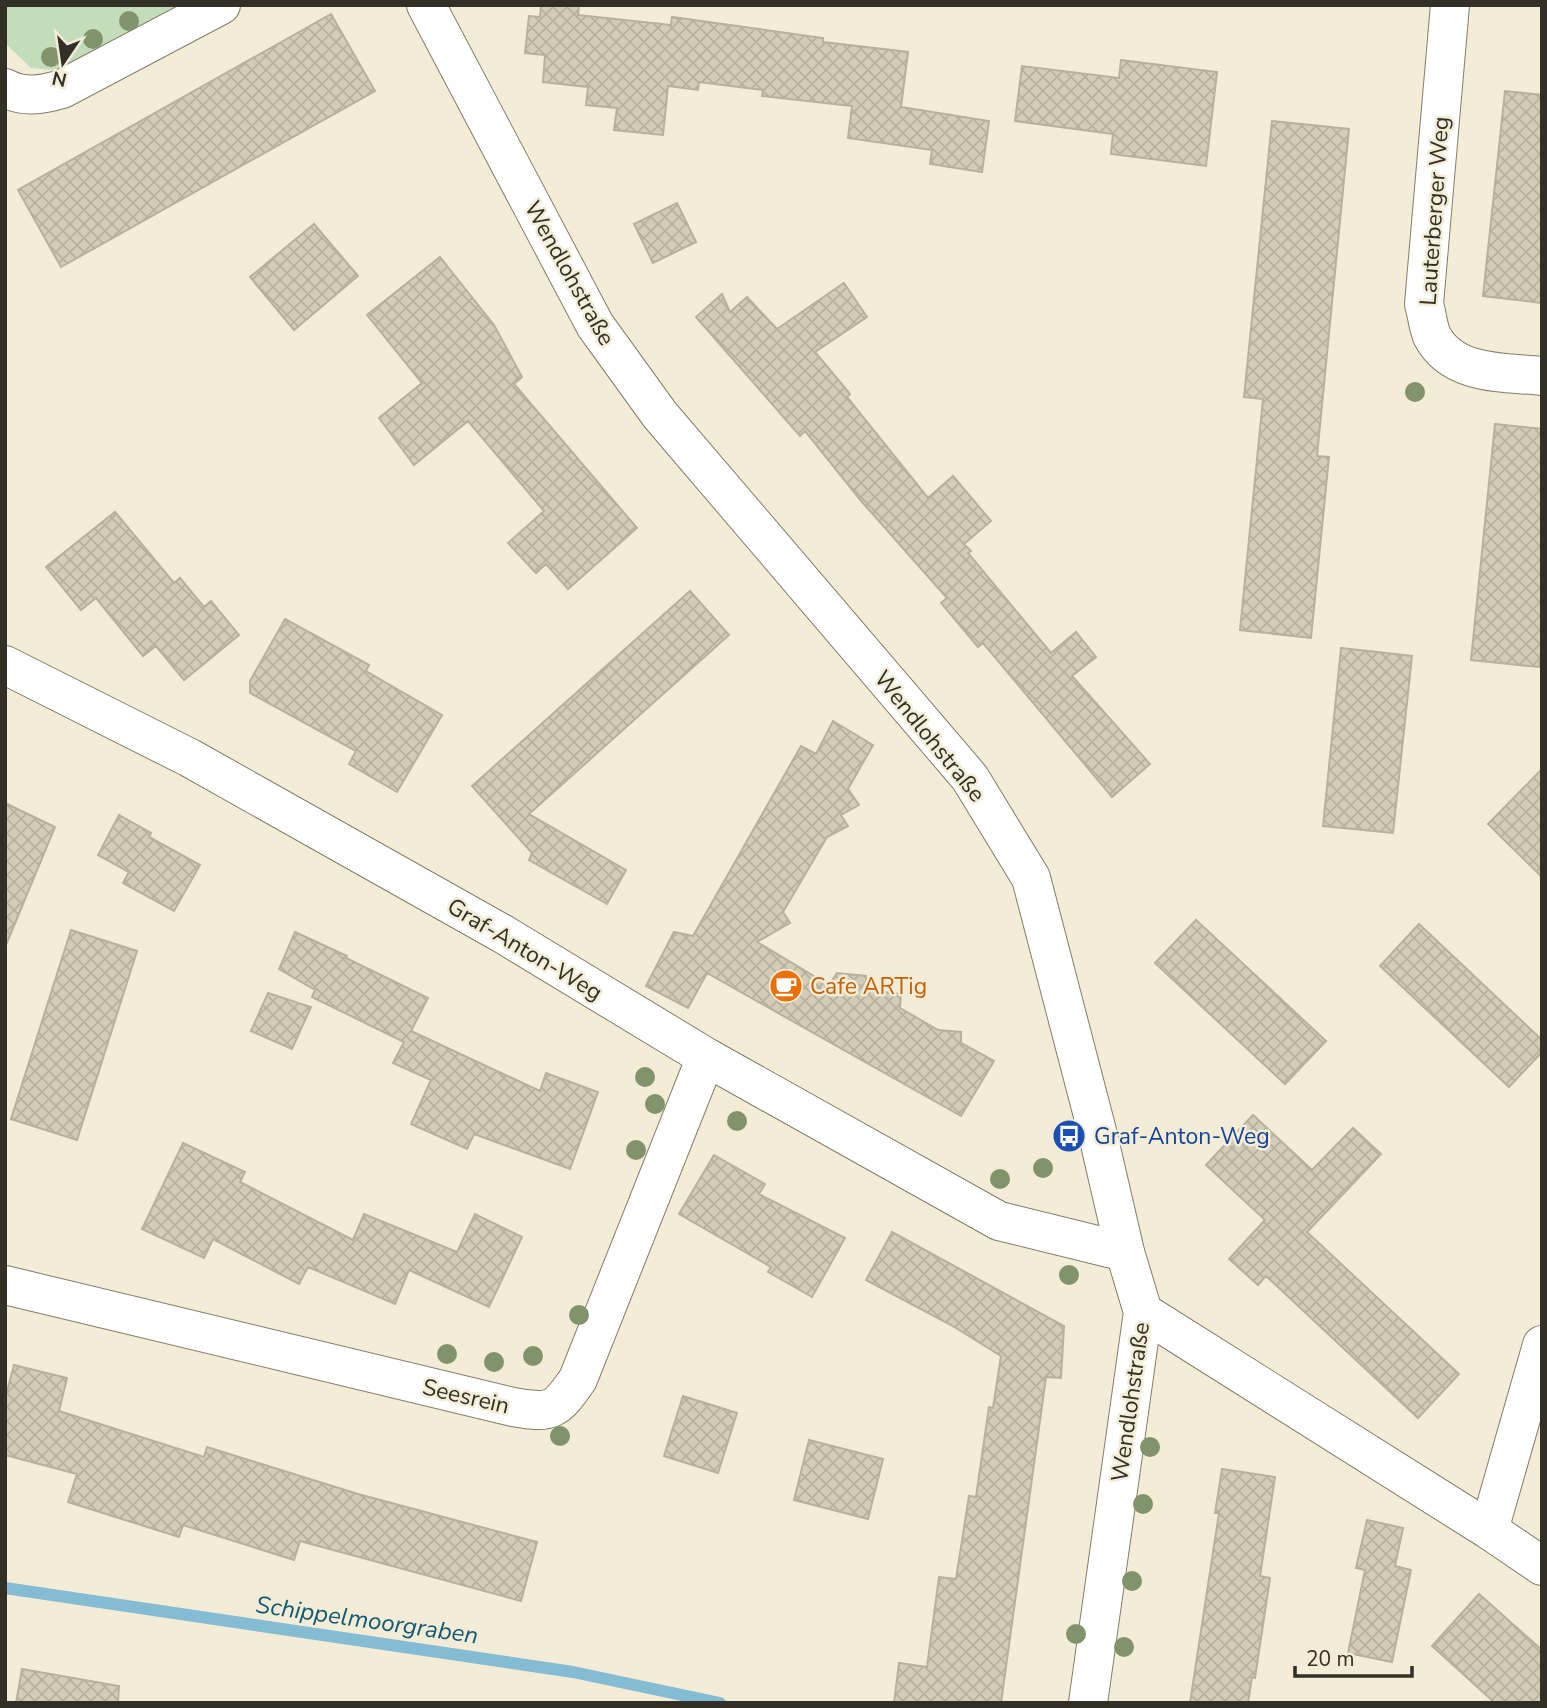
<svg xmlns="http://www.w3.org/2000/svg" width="1547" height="1708" font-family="'Nunito Sans',sans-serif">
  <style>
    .park { fill: #c3dcba }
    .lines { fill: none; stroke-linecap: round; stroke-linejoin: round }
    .stream { stroke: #84bcd3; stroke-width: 12 }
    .building { fill: url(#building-cross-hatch); stroke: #b7b09c; stroke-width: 2 }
    .minor-casing { stroke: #837d69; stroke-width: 40 }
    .tertiary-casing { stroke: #837d69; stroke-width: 40 }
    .minor { stroke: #fff; stroke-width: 38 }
    .tertiary { stroke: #fff; stroke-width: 38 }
    .tree { fill: #81936a }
    .labels { text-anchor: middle; stroke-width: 5; stroke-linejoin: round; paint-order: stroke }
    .street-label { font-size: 23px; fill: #312f26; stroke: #f3ecd6 }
    .food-label { font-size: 23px; fill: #c56008; stroke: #f3ecd6; text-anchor: start }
    .transit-label { font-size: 23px; fill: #164399; stroke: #f3ecd6; text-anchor: start }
    .water-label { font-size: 24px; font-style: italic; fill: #125a73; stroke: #f3ecd6 }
  </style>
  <defs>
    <pattern id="building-cross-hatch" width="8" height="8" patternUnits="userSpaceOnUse" patternTransform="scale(1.75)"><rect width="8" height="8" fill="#d3cdb7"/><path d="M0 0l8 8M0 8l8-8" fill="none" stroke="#b6b09d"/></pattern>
  </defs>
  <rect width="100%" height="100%" fill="#f3ecd6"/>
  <path class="park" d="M 5,5 L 187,5 L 66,71 L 31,68 L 5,43 Z"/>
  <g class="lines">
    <path class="stream" d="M 5,1588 L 573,1672 L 720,1703"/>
  </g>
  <path class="building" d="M 541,5 L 579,5 L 578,15 L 671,25 L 672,17 L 823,38 L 823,42 L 908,52 L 901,107 L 989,121 L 982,172 L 930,164 L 932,150 L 848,138 L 852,106 L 762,96 L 763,90 L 699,82 L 698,90 L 668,86 L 663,135 L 614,130 L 617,108 L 586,105 L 588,87 L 543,82 L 545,55 L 525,53 L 529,16 L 540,17 Z
    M 331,14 L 375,91 L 61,267 L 18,190 Z
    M 1121,60 L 1217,72 L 1206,166 L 1111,154 L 1113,134 L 1015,121 L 1022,66 L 1119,78 Z
    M 1505,91 L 1542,95 L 1542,303 L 1483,296 Z
    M 1272,121 L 1349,129 L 1317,456 L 1329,457 L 1311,638 L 1240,630 L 1263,399 L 1244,397 Z
    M 677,203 L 696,242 L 653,263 L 634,224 Z
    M 314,224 L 358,276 L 294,330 L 250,277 Z
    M 440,257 L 494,325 L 522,377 L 514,384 L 637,528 L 568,589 L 546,564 L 536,573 L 508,543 L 544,511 L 468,421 L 414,465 L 379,418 L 422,383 L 367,315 Z
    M 844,283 L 867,317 L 815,352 L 850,394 L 847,397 L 928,498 L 953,476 L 991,521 L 964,544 L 971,551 L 968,553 L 1051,653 L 1076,632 L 1096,657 L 1072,676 L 1150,764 L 1112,797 L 983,643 L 978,647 L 941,603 L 947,598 L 862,502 L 805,431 L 800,436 L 696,317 L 722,294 L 730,312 L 747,297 L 777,329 Z
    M 1495,424 L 1542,429 L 1542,643 L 1539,667 L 1471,660 Z
    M 115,512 L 174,583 L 180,578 L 204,607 L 211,601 L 239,635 L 184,680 L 156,646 L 143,656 L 96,598 L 81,610 L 46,567 Z
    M 690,591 L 729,635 L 529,814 L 626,870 L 607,904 L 529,860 L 532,853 L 472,786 Z
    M 285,619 L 369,665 L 366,671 L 442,715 L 397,792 L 349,764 L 356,751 L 250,693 L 250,681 Z
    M 1341,648 L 1412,656 L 1393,833 L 1323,826 Z
    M 833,721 L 873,745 L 848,789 L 859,805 L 841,815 L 848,826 L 827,837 L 783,912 L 790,923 L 757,942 L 829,985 L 837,973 L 866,976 L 866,990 L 901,994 L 900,1008 L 938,1030 L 961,1032 L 961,1043 L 994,1061 L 961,1116 L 707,973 L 688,1008 L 646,986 L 674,932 L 693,936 L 801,746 L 816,754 Z
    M 1542,769 L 1542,877 L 1488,824 Z
    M 5,803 L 55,827 L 6,945 L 5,945 Z
    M 119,815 L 151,833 L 149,837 L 200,865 L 174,911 L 123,883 L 129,872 L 98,855 Z
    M 1196,920 L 1326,1041 L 1285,1084 L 1155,963 Z
    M 1419,924 L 1542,1040 L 1542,1052 L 1509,1087 L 1380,966 Z
    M 71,930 L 137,951 L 77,1140 L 11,1119 Z
    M 295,932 L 347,956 L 346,958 L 428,998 L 411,1031 L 540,1091 L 546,1073 L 598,1092 L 570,1169 L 474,1134 L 467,1149 L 411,1124 L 431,1080 L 393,1063 L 404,1042 L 312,997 L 315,990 L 279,969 Z
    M 268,993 L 311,1007 L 292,1049 L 251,1031 Z
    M 1253,1115 L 1312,1170 L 1353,1128 L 1381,1154 L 1307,1232 L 1459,1374 L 1418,1418 L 1266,1276 L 1258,1285 L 1229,1259 L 1265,1220 L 1206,1165 Z
    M 183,1143 L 245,1172 L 240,1182 L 353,1240 L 364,1214 L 457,1252 L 475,1214 L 522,1237 L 489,1307 L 409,1270 L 395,1304 L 308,1267 L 299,1284 L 213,1239 L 204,1258 L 142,1229 Z
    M 714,1155 L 765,1184 L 759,1194 L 845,1238 L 812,1297 L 768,1272 L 771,1267 L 679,1214 Z
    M 892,1232 L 1064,1326 L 1061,1378 L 1046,1377 L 1001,1703 L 894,1703 L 899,1663 L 927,1667 L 939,1577 L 956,1579 L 969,1496 L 976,1497 L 989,1407 L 993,1408 L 1001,1356 L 951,1325 L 866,1280 Z
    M 14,1365 L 67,1378 L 59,1411 L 204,1457 L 207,1447 L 358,1494 L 537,1542 L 521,1601 L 300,1541 L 294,1560 L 183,1525 L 179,1537 L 68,1502 L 77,1474 L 5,1455 L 5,1399 Z
    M 683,1396 L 737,1413 L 718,1473 L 664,1456 Z
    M 809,1440 L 883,1459 L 868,1519 L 794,1500 Z
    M 1222,1469 L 1275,1477 L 1260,1576 L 1270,1578 L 1255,1678 L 1252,1677 L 1248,1703 L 1190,1703 L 1219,1513 L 1215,1513 Z
    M 1367,1520 L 1403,1528 L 1395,1566 L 1411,1570 L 1392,1662 L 1348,1653 L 1365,1570 L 1356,1568 Z
    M 1479,1594 L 1542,1650 L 1542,1703 L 1495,1703 L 1432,1646 Z
    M 22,1669 L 119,1686 L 118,1703 L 16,1703 Z"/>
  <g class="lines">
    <defs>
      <path id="minor" d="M 1450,5 L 1424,304 C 1427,314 1428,327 1432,336 C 1453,376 1504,372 1542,376
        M 5,88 C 24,98 41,95 62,89 L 221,5
        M 5,665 L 190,758 L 503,934 L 706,1057 L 999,1221 L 1125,1252
        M 5,1285 L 513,1407 C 552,1414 556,1411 578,1379 L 706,1057
        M 1143,1312 L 1489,1530 L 1542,1345
        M 1489,1530 L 1542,1566"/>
      <path id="tertiary" d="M 426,5 L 595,325 L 660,415 L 970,778 L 1031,878 L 1097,1131 L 1125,1252 L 1143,1312 L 1088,1703"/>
    </defs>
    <use href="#minor" class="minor-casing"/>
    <use href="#tertiary" class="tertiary-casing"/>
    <use href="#minor" class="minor"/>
    <use href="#tertiary" class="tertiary"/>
  </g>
  <g class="tree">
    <circle cx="129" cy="21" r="10"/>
    <circle cx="93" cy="39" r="10"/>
    <circle cx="51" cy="57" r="10"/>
    <circle cx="1415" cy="392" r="10"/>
    <circle cx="645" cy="1077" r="10"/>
    <circle cx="655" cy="1104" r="10"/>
    <circle cx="737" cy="1121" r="10"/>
    <circle cx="636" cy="1150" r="10"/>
    <circle cx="1043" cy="1168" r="10"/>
    <circle cx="1000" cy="1179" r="10"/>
    <circle cx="1069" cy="1275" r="10"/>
    <circle cx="579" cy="1315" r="10"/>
    <circle cx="447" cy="1354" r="10"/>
    <circle cx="533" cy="1356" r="10"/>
    <circle cx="494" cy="1362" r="10"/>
    <circle cx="560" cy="1436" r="10"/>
    <circle cx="1150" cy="1447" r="10"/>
    <circle cx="1143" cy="1504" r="10"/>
    <circle cx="1132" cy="1581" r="10"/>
    <circle cx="1076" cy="1634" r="10"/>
    <circle cx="1124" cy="1647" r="10"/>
  </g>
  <defs>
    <symbol id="cafe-disc" viewBox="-11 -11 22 22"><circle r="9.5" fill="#e8710a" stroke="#f3ecd6"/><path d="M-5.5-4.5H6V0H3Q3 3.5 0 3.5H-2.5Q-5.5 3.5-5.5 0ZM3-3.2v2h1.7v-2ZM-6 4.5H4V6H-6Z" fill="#fff"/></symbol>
    <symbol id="bus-disc" viewBox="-11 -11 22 22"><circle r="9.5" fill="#1a4fb4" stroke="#f3ecd6"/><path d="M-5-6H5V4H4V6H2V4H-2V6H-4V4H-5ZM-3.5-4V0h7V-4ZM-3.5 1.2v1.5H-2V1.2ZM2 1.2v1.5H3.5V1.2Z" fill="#fff"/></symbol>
  </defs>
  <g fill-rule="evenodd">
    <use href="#cafe-disc" x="767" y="967" width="38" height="38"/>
    <use href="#bus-disc" x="1050" y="1117" width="38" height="38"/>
  </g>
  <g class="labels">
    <g class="street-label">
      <text transform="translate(1434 211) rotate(-86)" y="8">Lauterberger Weg</text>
      <text transform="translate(570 273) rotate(61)" y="8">Wendlohstraße</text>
      <text transform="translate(930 736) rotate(51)" y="8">Wendlohstraße</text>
      <text transform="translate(525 949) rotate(31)" y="8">Graf-Anton-Weg</text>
      <text transform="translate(466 1396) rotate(13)" y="8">Seesrein</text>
      <text transform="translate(1130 1402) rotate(-82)" y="8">Wendlohstraße</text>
    </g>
    <g class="food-label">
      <text x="810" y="994">Cafe ARTig</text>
    </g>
    <g class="transit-label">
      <text x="1094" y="1144">Graf-Anton-Weg</text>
    </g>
    <g class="water-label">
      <text transform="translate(367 1620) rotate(8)" y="8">Schippelmoorgraben</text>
    </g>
  </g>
  <rect width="1547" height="1708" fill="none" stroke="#312f26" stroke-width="14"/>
  <g transform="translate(63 63) rotate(193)" stroke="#f3ecd6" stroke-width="5" paint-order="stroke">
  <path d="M0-5L12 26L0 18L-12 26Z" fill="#312f26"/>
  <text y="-10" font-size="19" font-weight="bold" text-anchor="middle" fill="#312f26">N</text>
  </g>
  <path d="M1295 1666v10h117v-10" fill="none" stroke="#312f26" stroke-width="3.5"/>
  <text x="1306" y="1666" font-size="21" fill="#312f26" stroke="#f3ecd6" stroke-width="5" paint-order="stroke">20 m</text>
</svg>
